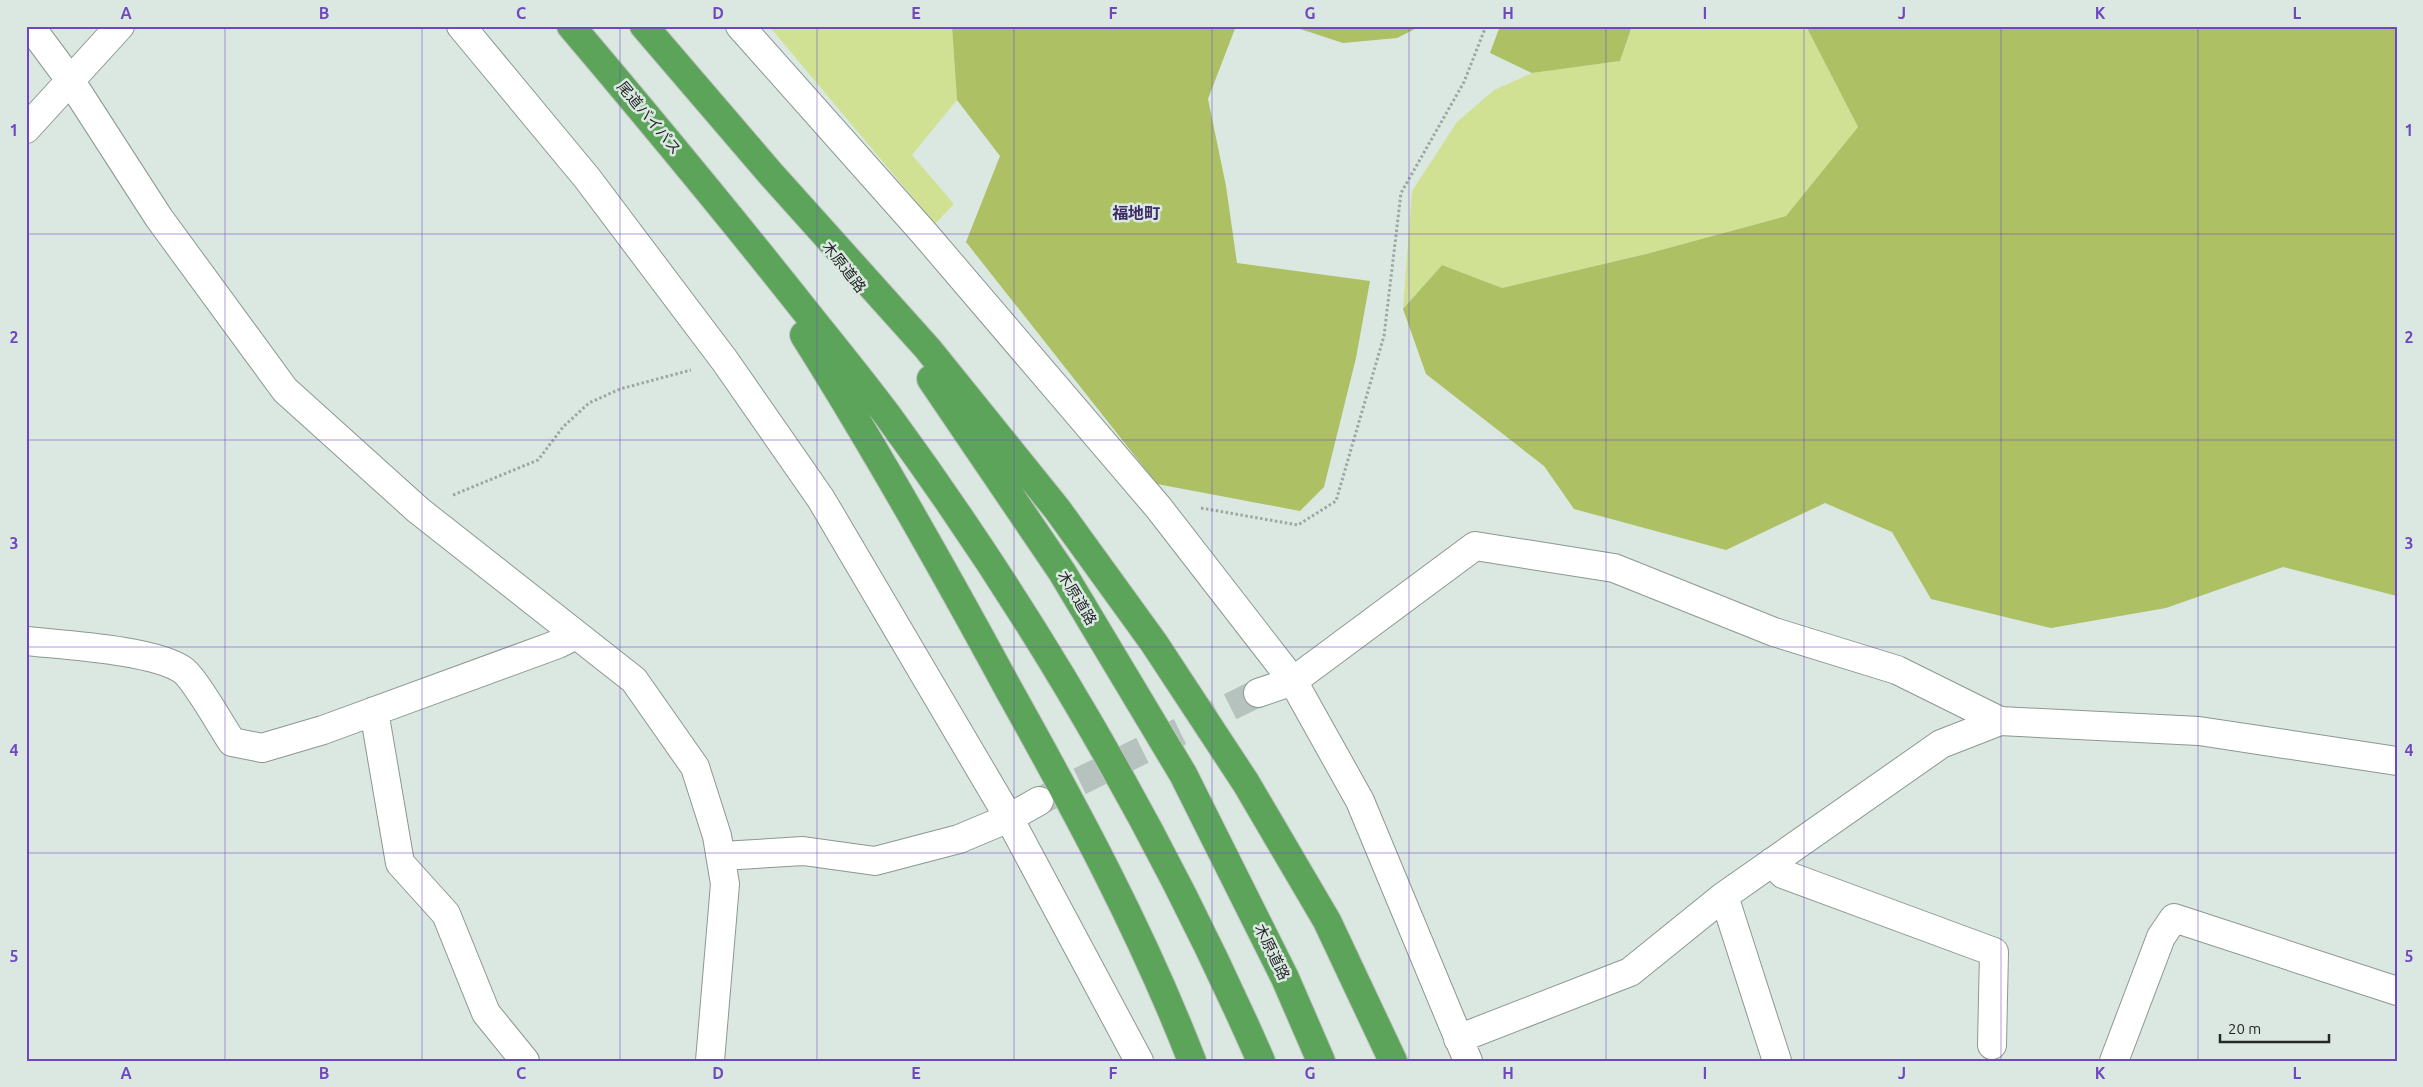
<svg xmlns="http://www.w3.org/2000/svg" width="2423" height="1087" font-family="Ubuntu,'Noto Sans JP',sans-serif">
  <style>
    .green { fill: #d0e194 }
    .forest { fill: #adc064 }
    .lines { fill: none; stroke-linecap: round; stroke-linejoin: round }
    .minor-tunnel { stroke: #b6c2bd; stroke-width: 28; stroke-dasharray: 28 14; stroke-linecap: butt }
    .minor-casing { stroke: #8b9892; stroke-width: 30 }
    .motorway-casing { stroke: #c2c3c3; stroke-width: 30 }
    .path { stroke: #9da7a2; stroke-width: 3; stroke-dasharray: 2.5 2.5; stroke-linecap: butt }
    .minor { stroke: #fff; stroke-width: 28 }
    .motorway { stroke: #5ba45a; stroke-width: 28 }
    .grid { fill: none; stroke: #6f48c0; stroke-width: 1; stroke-opacity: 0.55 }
    .labels { text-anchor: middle; stroke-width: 5; stroke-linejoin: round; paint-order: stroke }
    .street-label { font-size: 15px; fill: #242927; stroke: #dbe8e2 }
    .neighbourhood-label { font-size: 16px; font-weight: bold; fill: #3d2b67; stroke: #dbe8e2 }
    .neatline { fill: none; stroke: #6f48c0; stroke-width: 2 }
    .grid-label { font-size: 16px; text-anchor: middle; font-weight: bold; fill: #6f48c0 }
  </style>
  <rect width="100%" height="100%" fill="#dbe8e2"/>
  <path class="green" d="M 769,26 L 952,26 L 957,100 L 912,155 L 954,204 L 935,224 Z
    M 1632,26 L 1806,26 L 1858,127 L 1786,216 L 1646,254 L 1502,288 L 1442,265 L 1403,309 L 1412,191 L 1457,122 L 1494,90 L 1532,73 L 1620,61 Z"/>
  <path class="forest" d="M 952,26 L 1236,26 L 1208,99 L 1226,186 L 1237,263 L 1370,281 L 1356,358 L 1324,487 L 1300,511 L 1157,484 L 966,242 L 1000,156 L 957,100 Z
    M 1291,26 L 1421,26 L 1397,38 L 1343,43 Z
    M 1500,26 L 1632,26 L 1620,61 L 1532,73 L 1490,53 Z
    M 1806,26 L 2397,26 L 2397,596 L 2283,567 L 2166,608 L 2051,628 L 1931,599 L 1892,532 L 1825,503 L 1726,550 L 1574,509 L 1544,466 L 1426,374 L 1403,309 L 1442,265 L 1502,288 L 1646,254 L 1786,216 L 1858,127 Z"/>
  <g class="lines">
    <path class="minor-tunnel" d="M 1042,800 L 1258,693"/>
    <defs>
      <path id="minor" d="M 30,26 L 70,80 L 159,218 L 285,390 L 418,510 L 634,680 L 695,767 L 717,836 L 725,884 L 710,1061
        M 461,26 L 587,178 L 725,361 L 821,499 L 1009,818 L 1139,1061
        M 740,26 L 924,233 L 1158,507 L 1293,681 L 1360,801 L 1468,1061
        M 26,129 L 120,26
        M 26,641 C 63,645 157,650 184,671 C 196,681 222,727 232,742 L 262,748 L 323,730 L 558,644 L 576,635
        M 1258,693 L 1293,681 L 1475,546 L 1614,568 L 1774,632 L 1897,670 L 2000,721 L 2199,731 L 2397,761
        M 374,711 L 400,863 L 446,914 L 486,1013 L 525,1061
        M 722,856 L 803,851 L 875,861 L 959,839 L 1009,818 L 1039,801
        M 1772,862 L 1783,874 L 1994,952 L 1992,1045
        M 1724,896 L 1777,1061
        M 1458,1039 L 1630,972 L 1724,896 L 1941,744 L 2000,721
        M 2114,1061 L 2161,937 L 2174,918 L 2397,991"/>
      <path id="motorway" d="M 571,26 C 654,124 735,222 814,322 C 839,353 864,384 888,416 C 1035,617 1161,833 1261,1061
        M 644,26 L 770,173 L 928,349 L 1057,509 L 1154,643 L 1246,783 L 1327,921 L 1393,1061
        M 804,335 C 877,451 944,570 1009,690 C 1076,810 1142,932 1192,1061
        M 931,379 L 1062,572 L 1183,774 L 1285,978 L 1321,1061"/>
    </defs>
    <use href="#minor" class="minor-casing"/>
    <use href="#motorway" class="motorway-casing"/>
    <path class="path" d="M 453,495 L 538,460 L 563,427 L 589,403 L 620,389 L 691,370
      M 1201,508 L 1298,525 L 1336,501 L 1384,336 L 1401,193 L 1464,82 L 1486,26"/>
    <use href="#minor" class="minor"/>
    <use href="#motorway" class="motorway"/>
  </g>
  <path class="grid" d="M 225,26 L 225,1061M 422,26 L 422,1061M 620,26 L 620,1061M 817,26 L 817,1061M 1014,26 L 1014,1061M 1212,26 L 1212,1061M 1409,26 L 1409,1061M 1606,26 L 1606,1061M 1804,26 L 1804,1061M 2001,26 L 2001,1061M 2198,26 L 2198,1061M 26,234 L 2397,234M 26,440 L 2397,440M 26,647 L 2397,647M 26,853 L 2397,853"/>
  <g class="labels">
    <g class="street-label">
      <text transform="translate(649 118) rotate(50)" y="5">尾道バイパス</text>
      <text transform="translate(844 267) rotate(52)" y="5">木原道路</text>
      <text transform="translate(1077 598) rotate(59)" y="5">木原道路</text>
      <text transform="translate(1272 952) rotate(64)" y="5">木原道路</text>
    </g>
    <g class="neighbourhood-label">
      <text x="1136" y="219">福地町</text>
    </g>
  </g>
  <rect width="2423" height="1087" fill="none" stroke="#dbe8e2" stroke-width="55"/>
  <path d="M2220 1034v8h109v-8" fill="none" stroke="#242927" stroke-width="2.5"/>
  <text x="2228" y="1034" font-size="15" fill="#242927" stroke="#dbe8e2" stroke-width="4" paint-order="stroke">20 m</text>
  <rect x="28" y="28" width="2368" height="1032" class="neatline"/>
  <g class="grid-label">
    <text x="126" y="19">A</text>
    <text x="324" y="19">B</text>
    <text x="521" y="19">C</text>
    <text x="718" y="19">D</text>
    <text x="916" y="19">E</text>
    <text x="1113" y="19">F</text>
    <text x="1310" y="19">G</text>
    <text x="1508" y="19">H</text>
    <text x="1705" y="19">I</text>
    <text x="1902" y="19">J</text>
    <text x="2100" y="19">K</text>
    <text x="2297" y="19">L</text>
    <text x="14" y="136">1</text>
    <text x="2409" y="136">1</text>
    <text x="14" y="343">2</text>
    <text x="2409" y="343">2</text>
    <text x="14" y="549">3</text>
    <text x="2409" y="549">3</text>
    <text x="14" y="756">4</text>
    <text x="2409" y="756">4</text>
    <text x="14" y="962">5</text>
    <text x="2409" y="962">5</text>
    <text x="126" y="1079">A</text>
    <text x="324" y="1079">B</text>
    <text x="521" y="1079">C</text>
    <text x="718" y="1079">D</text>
    <text x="916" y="1079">E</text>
    <text x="1113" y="1079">F</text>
    <text x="1310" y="1079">G</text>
    <text x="1508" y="1079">H</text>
    <text x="1705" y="1079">I</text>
    <text x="1902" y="1079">J</text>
    <text x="2100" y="1079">K</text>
    <text x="2297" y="1079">L</text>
  </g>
</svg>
